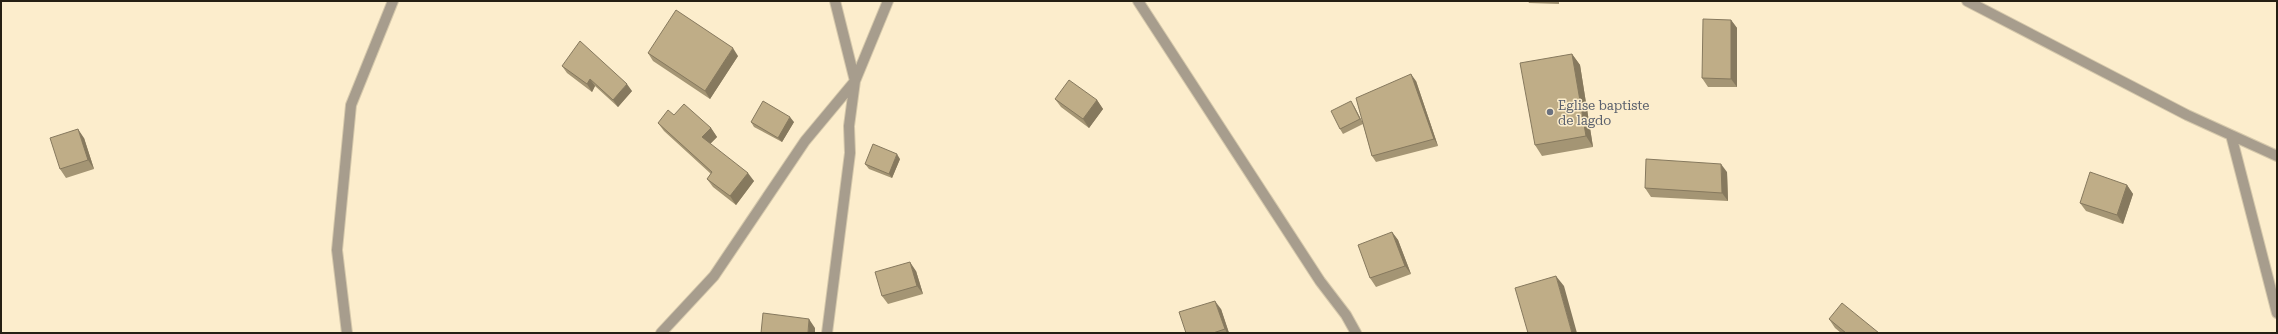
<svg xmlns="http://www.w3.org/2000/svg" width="2278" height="334" font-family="'Roboto Serif',serif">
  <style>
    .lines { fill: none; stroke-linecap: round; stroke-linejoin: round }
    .minor-casing { stroke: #d5c8ab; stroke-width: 12 }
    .minor { stroke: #a79d8d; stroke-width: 10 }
    .wall { fill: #a49574 }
    .shaded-wall { fill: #86795e }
    .building { fill: #bfad87; stroke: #86795e }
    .worship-dot { fill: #6b7280; stroke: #fcedcc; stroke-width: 1.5 }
    .labels { text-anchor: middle; stroke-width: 3; stroke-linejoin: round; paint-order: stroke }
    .worship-label { font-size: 13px; fill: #5b616d; stroke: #fcedcc; text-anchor: start }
  </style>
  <rect width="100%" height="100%" fill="#fcedcc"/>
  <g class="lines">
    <defs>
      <path id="minor" d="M 835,1 L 855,81
        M 1138,1 L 1320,281 L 1346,315 L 1356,333
        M 1967,1 L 2187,115 L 2277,156
        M 2231,135 L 2277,313
        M 347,333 L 337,250 L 351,105 L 393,1
        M 661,333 L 714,276 L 805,141 L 855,81
        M 827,333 L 850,153 L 849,126 L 855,81 L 888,1"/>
    </defs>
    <use href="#minor" class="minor-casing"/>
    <use href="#minor" class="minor"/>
  </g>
  <path class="wall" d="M 1528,1 L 1559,1 L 1559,4 L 1529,3 Z
    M 1731,20 L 1737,28 L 1737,87 L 1708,87 L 1702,78 Z
    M 648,53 L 738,56 L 710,99 L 653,61 Z
    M 1572,54 L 1580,65 L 1593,147 L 1542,156 L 1535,145 Z
    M 562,66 L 632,91 L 618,107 L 595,86 L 592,92 L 567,73 Z
    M 1416,81 L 1438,146 L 1376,162 L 1372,156 L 1363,124 L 1343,134 L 1340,129 L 1354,106 L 1363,123 Z
    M 1055,99 L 1097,100 L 1103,109 L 1089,128 L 1061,107 Z
    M 751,122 L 794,122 L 782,142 L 754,127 Z
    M 658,123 L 711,128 L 717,137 L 710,144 L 754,181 L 736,205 L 713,187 L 707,179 L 711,174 L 664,131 Z
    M 84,138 L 94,169 L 66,178 L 60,169 Z
    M 900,159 L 892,178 L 869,169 L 865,164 Z
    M 1727,172 L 1728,201 L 1651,197 L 1645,188 Z
    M 2127,185 L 2133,194 L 2123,224 L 2086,211 L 2080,203 Z
    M 1392,232 L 1398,240 L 1411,274 L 1376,287 L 1370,278 Z
    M 916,271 L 923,294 L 888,304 L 882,296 Z
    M 1221,309 L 1229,333 L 1186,333 Z
    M 1829,319 L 1879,333 L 1841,333 L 1835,328 Z"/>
  <path class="shaded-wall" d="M 1731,20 L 1737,28 L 1737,87 L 1731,79 Z
    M 733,48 L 738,56 L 710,99 L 705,91 Z
    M 1572,54 L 1580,65 L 1593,147 L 1586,136 Z
    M 1411,74 L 1416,81 L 1438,146 L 1434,139 Z
    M 590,79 L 595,86 L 592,92 L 587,84 Z
    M 627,84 L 632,91 L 618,107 L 613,100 Z
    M 1097,100 L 1103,109 L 1089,128 L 1083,119 Z
    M 1351,101 L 1354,106 L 1363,124 L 1360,119 Z
    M 790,117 L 794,122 L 782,142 L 778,138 Z
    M 711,128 L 717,137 L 708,146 L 702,137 Z
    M 78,129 L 84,138 L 94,169 L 88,160 Z
    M 897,154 L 900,159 L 892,178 L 889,174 Z
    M 1721,164 L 1727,172 L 1728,201 L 1722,193 Z
    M 748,173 L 754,181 L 736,205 L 730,196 Z
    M 2127,185 L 2133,194 L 2123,224 L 2117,215 Z
    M 1392,232 L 1398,240 L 1411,274 L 1405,266 Z
    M 910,262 L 916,271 L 923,294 L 917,286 Z
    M 1556,276 L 1564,286 L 1577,333 L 1572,333 Z
    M 1215,301 L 1221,309 L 1229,333 L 1227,333 L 1225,329 Z
    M 809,319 L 815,328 L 815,333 L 808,333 Z"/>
  <path class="building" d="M 676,10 L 733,48 L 705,91 L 648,53 Z
    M 1703,19 L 1731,20 L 1731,79 L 1702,78 Z
    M 580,41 L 627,84 L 613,100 L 590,79 L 587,84 L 562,66 Z
    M 1572,54 L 1586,136 L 1535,145 L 1520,63 Z
    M 1411,74 L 1434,139 L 1372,156 L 1356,98 Z
    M 1069,80 L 1097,100 L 1083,119 L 1055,99 Z
    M 763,101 L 790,117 L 778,138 L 751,122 Z
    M 1351,101 L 1360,119 L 1340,129 L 1331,111 Z
    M 684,104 L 711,128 L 702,137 L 748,173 L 730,196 L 707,179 L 712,172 L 658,123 L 668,110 L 674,115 Z
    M 78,129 L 88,160 L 60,169 L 50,138 Z
    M 873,144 L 897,154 L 889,174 L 865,164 Z
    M 1646,159 L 1721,164 L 1722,193 L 1645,188 Z
    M 2090,172 L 2127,185 L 2117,215 L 2080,203 Z
    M 1392,232 L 1405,266 L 1370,278 L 1358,245 Z
    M 910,262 L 917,286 L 882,296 L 875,272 Z
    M 1556,276 L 1572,333 L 1528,333 L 1515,288 Z
    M 1215,301 L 1225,329 L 1213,333 L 1186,333 L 1179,312 Z
    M 1842,303 L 1879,333 L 1846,333 L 1829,319 Z
    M 763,313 L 809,319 L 808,333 L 761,333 Z"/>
  <circle class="worship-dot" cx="1550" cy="112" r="4"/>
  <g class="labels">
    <g class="worship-label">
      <text x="1558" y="110">Eglise baptiste<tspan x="1558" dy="15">de lagdo</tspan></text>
    </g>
  </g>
  <rect width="2278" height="334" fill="none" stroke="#251f13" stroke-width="4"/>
</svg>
